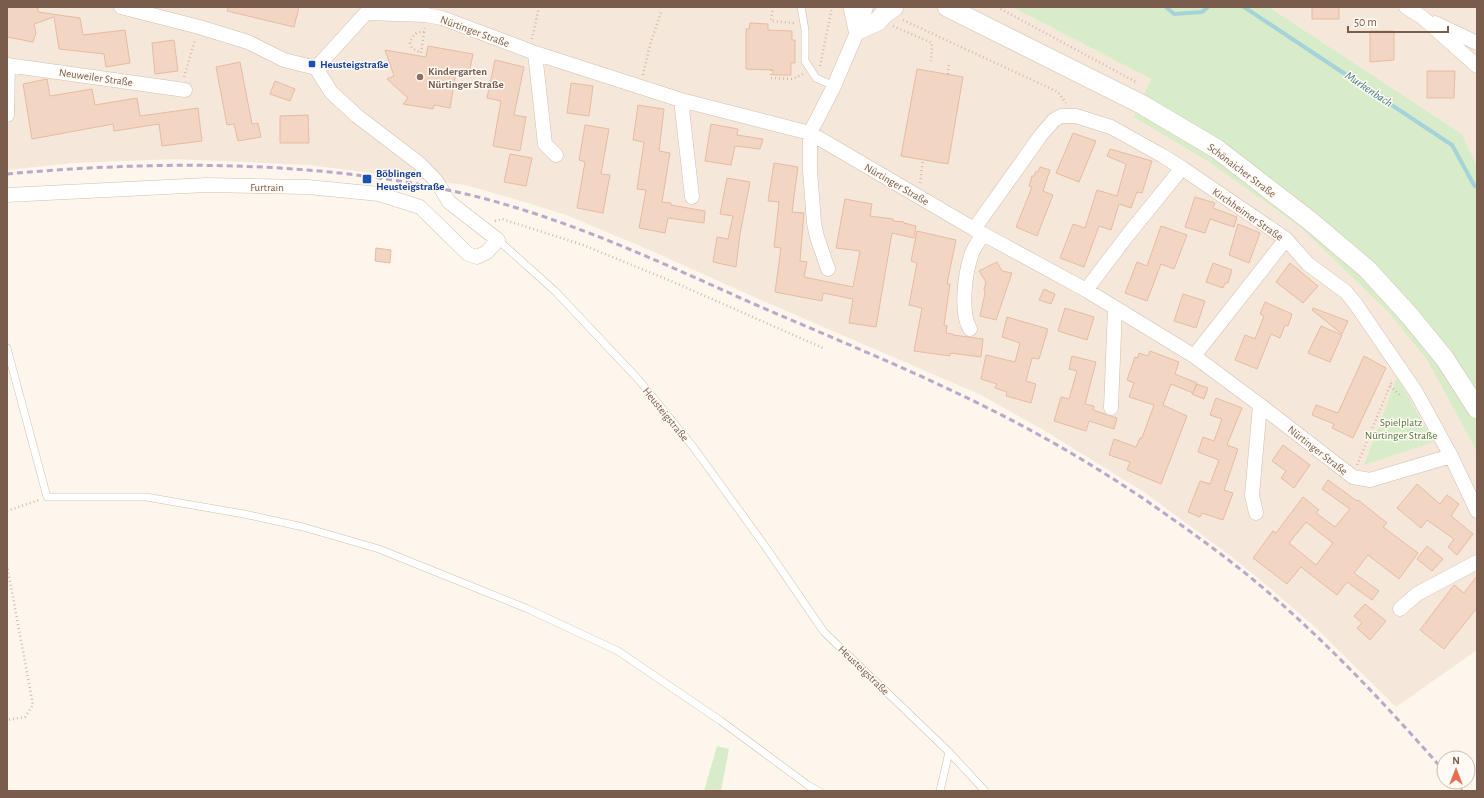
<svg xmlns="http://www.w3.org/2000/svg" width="1484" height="798" font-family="'Alegreya Sans',sans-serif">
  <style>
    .residential { fill: #f5e8da }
    .green { fill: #d8ecc9 }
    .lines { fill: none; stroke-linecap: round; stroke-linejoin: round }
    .stream { stroke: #a5d3da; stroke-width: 4 }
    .building { fill: #f3d5c3; stroke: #e6bba3; fill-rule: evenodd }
    .service-casing { stroke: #d1beb0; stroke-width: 8 }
    .minor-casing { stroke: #d1beb0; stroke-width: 15 }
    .secondary-casing { stroke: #d6c0b0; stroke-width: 20 }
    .path { stroke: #d9b8a5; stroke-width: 2.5; stroke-dasharray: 1 3; stroke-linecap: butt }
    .service { stroke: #fff; stroke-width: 7 }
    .minor { stroke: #fff; stroke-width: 14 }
    .secondary { stroke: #fff; stroke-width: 19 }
    .rail { stroke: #b9a8c9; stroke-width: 3; stroke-dasharray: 6 4; stroke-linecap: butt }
    .transit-dot { fill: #1a4fb4; stroke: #fffaf3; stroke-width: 1.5 }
    .education-dot { fill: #8d6e63; stroke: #fffaf3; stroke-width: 1.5 }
    .labels { text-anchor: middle; stroke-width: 3; stroke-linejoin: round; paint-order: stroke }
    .street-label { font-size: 11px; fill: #7a5c4d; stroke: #fffaf3 }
    .transit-label { font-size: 11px; font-weight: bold; fill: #164399; stroke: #fffaf3; text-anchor: start }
    .education-label { font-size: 11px; font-weight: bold; fill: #785e54; stroke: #fffaf3; text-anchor: start }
    .park-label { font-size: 11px; fill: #537a41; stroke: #fffaf3 }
    .water-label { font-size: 12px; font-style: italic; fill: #437c86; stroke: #fffaf3 }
  </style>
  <rect width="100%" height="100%" fill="#fdf6ec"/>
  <path class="residential" d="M 7,7 L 1012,7 L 1151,79 L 1133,117 L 1209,162 L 1300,227 L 1389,313 L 1427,360 L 1477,452 L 1477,650 L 1396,707 L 1316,628 L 1271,589 L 1232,557 L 1144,492 L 1045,431 L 981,395 L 754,297 L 645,248 L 566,215 L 528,203 L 465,185 L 309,165 L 176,159 L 74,163 L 7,170 Z
    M 1269,7 L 1477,7 L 1477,166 L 1462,134 Z"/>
  <path class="green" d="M 1012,7 L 1269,7 L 1462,134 L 1477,166 L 1477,452 L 1427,360 L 1389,313 L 1300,227 L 1209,162 L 1133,117 L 1151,79 Z
    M 1397,377 L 1434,442 L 1364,465 Z
    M 717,746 L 729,749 L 721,791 L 704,791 Z"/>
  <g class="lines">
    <path class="stream" d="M 1166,7 L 1174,14 L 1202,12 L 1208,7
      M 1244,7 L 1452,145 L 1474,185 L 1477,187"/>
  </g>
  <path class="building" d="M 7,7 L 33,7 L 38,8 L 38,12 L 80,18 L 83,35 L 125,30 L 130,63 L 106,67 L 104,54 L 59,49 L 54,17 L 34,24 L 36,33 L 33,42 L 7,37 Z
    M 228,7 L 299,7 L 294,27 L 227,11 Z
    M 1312,7 L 1339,7 L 1339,19 L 1312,19 Z
    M 750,23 L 768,24 L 768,30 L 792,31 L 792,40 L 795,40 L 795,63 L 791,63 L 791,75 L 773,75 L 773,70 L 746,69 L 746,29 L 749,29 Z
    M 1370,31 L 1394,31 L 1394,60 L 1370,62 Z
    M 174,40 L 178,71 L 155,74 L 152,43 Z
    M 428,46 L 473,54 L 469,74 L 456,72 L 450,108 L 434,105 L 433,109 L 403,104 L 408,98 L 387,79 L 394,76 L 385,50 L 426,57 Z
    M 495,60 L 524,67 L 514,115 L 526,117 L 520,151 L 493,146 L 501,101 L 487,98 Z
    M 240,62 L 252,124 L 258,123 L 261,137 L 238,141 L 234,124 L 227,125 L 216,67 Z
    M 917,69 L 963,77 L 948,164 L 901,156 Z
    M 1427,71 L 1455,71 L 1454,98 L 1427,98 Z
    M 47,79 L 50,96 L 92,89 L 95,105 L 137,98 L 140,116 L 198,108 L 202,141 L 162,146 L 159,124 L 114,131 L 113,124 L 32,139 L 23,84 Z
    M 275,81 L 295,89 L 290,101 L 270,94 Z
    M 571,83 L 593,86 L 589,116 L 567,113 Z
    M 638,105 L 664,109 L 659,151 L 670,153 L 662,202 L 671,203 L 671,205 L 705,211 L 704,223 L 668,218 L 665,233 L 639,228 L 646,190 L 637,189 L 644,142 L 633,140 Z
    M 308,115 L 309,143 L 280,143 L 280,116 Z
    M 711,124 L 738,129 L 737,135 L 763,139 L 760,149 L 735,146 L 731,165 L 705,161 Z
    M 585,125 L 609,129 L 601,174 L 610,175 L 603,213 L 577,208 L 585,162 L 579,160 Z
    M 1073,133 L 1096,141 L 1079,182 L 1056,173 Z
    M 1110,149 L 1152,161 L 1142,193 L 1137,192 L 1131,208 L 1119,204 L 1111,230 L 1099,226 L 1084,267 L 1060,258 L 1073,224 L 1085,228 L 1097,190 L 1117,196 L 1126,164 L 1107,156 Z
    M 510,154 L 532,158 L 526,186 L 504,182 Z
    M 774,163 L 798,167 L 792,212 L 804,213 L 800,261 L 807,262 L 804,277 L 853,287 L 860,251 L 836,248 L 845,199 L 872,204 L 870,216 L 893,219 L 893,221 L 904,222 L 904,223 L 916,226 L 914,238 L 892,233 L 876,327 L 849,323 L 853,299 L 823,293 L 822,301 L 775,292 L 781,248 L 774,247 L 779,202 L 768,201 Z
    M 1040,167 L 1050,170 L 1043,191 L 1053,195 L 1037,236 L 1016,227 L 1032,187 L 1029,186 L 1032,176 L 1034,176 L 1036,171 L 1038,172 Z
    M 727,178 L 750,182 L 740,234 L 736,267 L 713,262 L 717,237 L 728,239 L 733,216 L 720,214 Z
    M 1195,197 L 1215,203 L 1213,208 L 1237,217 L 1234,227 L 1210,219 L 1205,233 L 1185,227 Z
    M 1238,224 L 1260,233 L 1249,263 L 1229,255 Z
    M 1161,226 L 1187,235 L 1174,269 L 1161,264 L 1147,301 L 1125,293 L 1137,262 L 1147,266 Z
    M 917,231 L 956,240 L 947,284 L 950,284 L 944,325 L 947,326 L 946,333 L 953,334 L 953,335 L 983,339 L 981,357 L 950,353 L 950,356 L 914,351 L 922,308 L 909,305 L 917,263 L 911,261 Z
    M 376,248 L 391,250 L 390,263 L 375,261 Z
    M 997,262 L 1002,271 L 1012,273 L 996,320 L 980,316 L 985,293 L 984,289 L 986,282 L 979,271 Z
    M 1213,263 L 1232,270 L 1228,283 L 1225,283 L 1223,288 L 1206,282 Z
    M 1290,263 L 1318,286 L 1303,303 L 1276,282 Z
    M 1044,289 L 1055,294 L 1051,304 L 1039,300 Z
    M 1183,294 L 1205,301 L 1196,328 L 1174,321 Z
    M 1265,302 L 1292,314 L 1288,326 L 1285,325 L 1280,338 L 1271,334 L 1257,369 L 1235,360 L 1245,335 L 1255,339 L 1264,316 L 1260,314 Z
    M 1065,308 L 1094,317 L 1087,340 L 1058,331 Z
    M 1313,308 L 1348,321 L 1342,334 L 1312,310 Z
    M 1007,317 L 1048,329 L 1039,359 L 1032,358 L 1026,381 L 1036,384 L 1031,403 L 1006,396 L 1007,392 L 995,388 L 997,384 L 981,379 L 986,355 L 1015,362 L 1020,343 L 1002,337 Z
    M 1321,326 L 1342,335 L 1330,362 L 1308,353 Z
    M 1150,351 L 1179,362 L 1175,374 L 1197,383 L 1193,393 L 1171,384 L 1163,405 L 1187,416 L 1161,484 L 1127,470 L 1130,462 L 1109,455 L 1114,439 L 1136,447 L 1140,438 L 1142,438 L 1154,405 L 1129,397 L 1134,383 L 1127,380 L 1135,357 L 1138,358 L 1139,353 L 1148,356 Z
    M 1072,356 L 1096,362 L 1085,404 L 1094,406 L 1093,410 L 1117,418 L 1114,429 L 1089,421 L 1086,431 L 1054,421 L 1061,397 L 1069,399 L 1077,371 L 1069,369 Z
    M 1364,356 L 1386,368 L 1353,438 L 1332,428 L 1334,424 L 1312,415 L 1316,405 L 1338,413 Z
    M 1197,384 L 1208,388 L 1204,399 L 1192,394 Z
    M 1216,398 L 1242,408 L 1227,445 L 1238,449 L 1224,490 L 1233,493 L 1223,520 L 1202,513 L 1200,517 L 1188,512 L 1200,481 L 1210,484 L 1219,460 L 1198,452 L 1203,437 L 1214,441 L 1222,419 L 1210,415 Z
    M 1283,445 L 1310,465 L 1294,488 L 1281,478 L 1286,471 L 1272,461 Z
    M 1328,480 L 1357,501 L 1358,500 L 1387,523 L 1383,527 L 1418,553 L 1399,579 L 1368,555 L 1354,573 L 1379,591 L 1372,600 L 1347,582 L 1337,595 L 1301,567 L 1287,584 L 1253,558 L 1273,531 L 1276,533 L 1303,497 L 1319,510 L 1316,513 L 1335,527 L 1350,509 L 1322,489 ZM 1306,522 L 1333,543 L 1316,565 L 1289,543 Z
    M 1417,484 L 1440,504 L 1447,495 L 1459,504 L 1451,516 L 1473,534 L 1457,555 L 1448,547 L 1454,539 L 1427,520 L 1421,528 L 1397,508 Z
    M 1427,546 L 1443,559 L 1432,571 L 1417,559 Z
    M 1477,576 L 1477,608 L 1444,649 L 1420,630 L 1454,585 L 1464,593 Z
    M 1365,604 L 1386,621 L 1370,640 L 1357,628 L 1362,623 L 1354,616 Z"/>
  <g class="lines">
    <defs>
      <path id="service" d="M 801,7 L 805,30 L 805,61 L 816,78 L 834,86
        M 498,240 L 555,291 L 638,379 L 694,448 L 765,546 L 824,632 L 949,752 L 985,791
        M 7,348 L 47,497 L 146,497 L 244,514 L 303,527 L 379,549 L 528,609 L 618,651 L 721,721 L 809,786 L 819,791
        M 940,791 L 949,752"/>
      <path id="minor" d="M 1406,7 L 1422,17 L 1477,66
        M 366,13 L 426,15 L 442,18 L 535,53 L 681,100 L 810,133 L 974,229 L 1086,290 L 1194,356 L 1260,405 L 1353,477 L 1370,480 L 1451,456
        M 1435,23 L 1477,43
        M 535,53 L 545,144 L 556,155
        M 7,65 L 185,90
        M 316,68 L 366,13
        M 681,100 L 692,197
        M 7,115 L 8,65
        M 7,195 L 207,185 L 308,187 L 379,194 L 420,207 L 468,254 L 477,257 L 487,252 L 498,240 L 449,202 L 437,182 L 420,164 L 357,116 L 331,92 L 316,68 L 284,60 L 248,42 L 199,27 L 121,7
        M 974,229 L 1041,135 L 1054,120 L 1061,116 L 1076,116 L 1111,127 L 1163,156 L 1182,168 L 1286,239 L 1308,264 L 1346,292 L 1355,303 L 1416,392 L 1451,456 L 1477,511
        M 828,269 L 817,237 L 814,223 L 810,170 L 810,133 L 834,86 L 858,30 L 866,7
        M 1086,290 L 1127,236 L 1182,168
        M 970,329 C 960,312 965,274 971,256 C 973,248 979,241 983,234
        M 1194,356 L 1286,239
        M 1111,408 L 1115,308
        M 1256,513 L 1252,495 L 1260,405
        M 1400,609 L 1417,594 L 1477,562"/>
      <path id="secondary" d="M 853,7 L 858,30 L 878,21 L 885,13 L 894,7
        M 947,7 L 1141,104 L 1217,149 L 1309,220 L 1367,269 L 1410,316 L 1445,359 L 1477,409"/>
    </defs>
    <use href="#service" class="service-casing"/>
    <use href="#minor" class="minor-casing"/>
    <use href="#secondary" class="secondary-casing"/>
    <path class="path" d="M 773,7 L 771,21 L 795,23
      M 997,7 L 1136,82
      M 903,20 L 1058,92 L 1066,103
      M 893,26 L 932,43 L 931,61
      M 424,32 L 421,53 L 412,48 L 410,43 C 412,36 416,31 424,32 L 425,27
      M 532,39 L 539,7
      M 820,66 L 832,7
      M 771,70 L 771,78 L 793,79 L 803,74
      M 948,74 L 949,63
      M 643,75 L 650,45 L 661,12
      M 184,77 L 195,40
      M 920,183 L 923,159
      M 495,221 L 502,219 L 583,245 L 671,281 L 823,348
      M 1390,386 L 1402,397
      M 1357,465 L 1392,381
      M 7,511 L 39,500
      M 7,565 L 33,705 L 25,717 L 7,720"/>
    <use href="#service" class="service"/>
    <use href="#minor" class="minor"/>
    <use href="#secondary" class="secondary"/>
    <path class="rail" d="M 7,174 C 149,161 302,160 443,189 C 552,211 653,259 754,304 C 851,346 949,385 1041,436 C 1074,454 1106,474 1138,495 C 1189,530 1240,566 1286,608 C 1343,659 1394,714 1444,771
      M 1454,782 L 1462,791"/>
  </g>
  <g class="transit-dot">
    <rect x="308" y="60" width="8" height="8" rx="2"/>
    <rect x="362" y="174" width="10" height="10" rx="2"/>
  </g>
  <circle class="education-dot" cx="420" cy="77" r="4"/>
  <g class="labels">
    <g class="street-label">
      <text transform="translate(475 31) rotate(20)" y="4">Nürtinger Straße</text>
      <text transform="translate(96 77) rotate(8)" y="4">Neuweiler Straße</text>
      <text transform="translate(1242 170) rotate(37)" y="4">Schönaicher Straße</text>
      <text transform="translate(897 184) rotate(30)" y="4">Nürtinger Straße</text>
      <text x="267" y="191">Furtrain</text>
      <text transform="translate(1248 214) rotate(35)" y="4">Kirchheimer Straße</text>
      <text transform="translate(666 414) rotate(51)" y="4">Heusteigstraße</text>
      <text transform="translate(1318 450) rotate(38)" y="4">Nürtinger Straße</text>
      <text transform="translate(864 670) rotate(44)" y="4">Heusteigstraße</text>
    </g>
    <g class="transit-label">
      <text x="320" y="68">Heusteigstraße</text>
      <text x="376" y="177">Böblingen<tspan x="376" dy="13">Heusteigstraße</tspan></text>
    </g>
    <g class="education-label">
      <text x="428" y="75">Kindergarten<tspan x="428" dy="13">Nürtinger Straße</tspan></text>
    </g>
    <g class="park-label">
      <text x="1401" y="426">Spielplatz<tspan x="1401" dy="13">Nürtinger Straße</tspan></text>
    </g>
    <g class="water-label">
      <text transform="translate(1369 89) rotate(34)" y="4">Murkenbach</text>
    </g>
  </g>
  <rect width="1484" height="798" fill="none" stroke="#7a5c4d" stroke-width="16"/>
  <g transform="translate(1456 770)"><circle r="19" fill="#fffaf3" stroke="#cabbb1"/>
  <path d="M0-3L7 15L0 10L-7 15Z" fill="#e76f51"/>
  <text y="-6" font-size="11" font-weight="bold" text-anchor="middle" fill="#7a5c4d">N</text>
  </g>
  <path d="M1348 26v6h100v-6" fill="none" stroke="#7a5c4d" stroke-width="2"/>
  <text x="1354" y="26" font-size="12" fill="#7a5c4d" stroke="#fffaf3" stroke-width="3" paint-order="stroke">50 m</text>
</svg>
